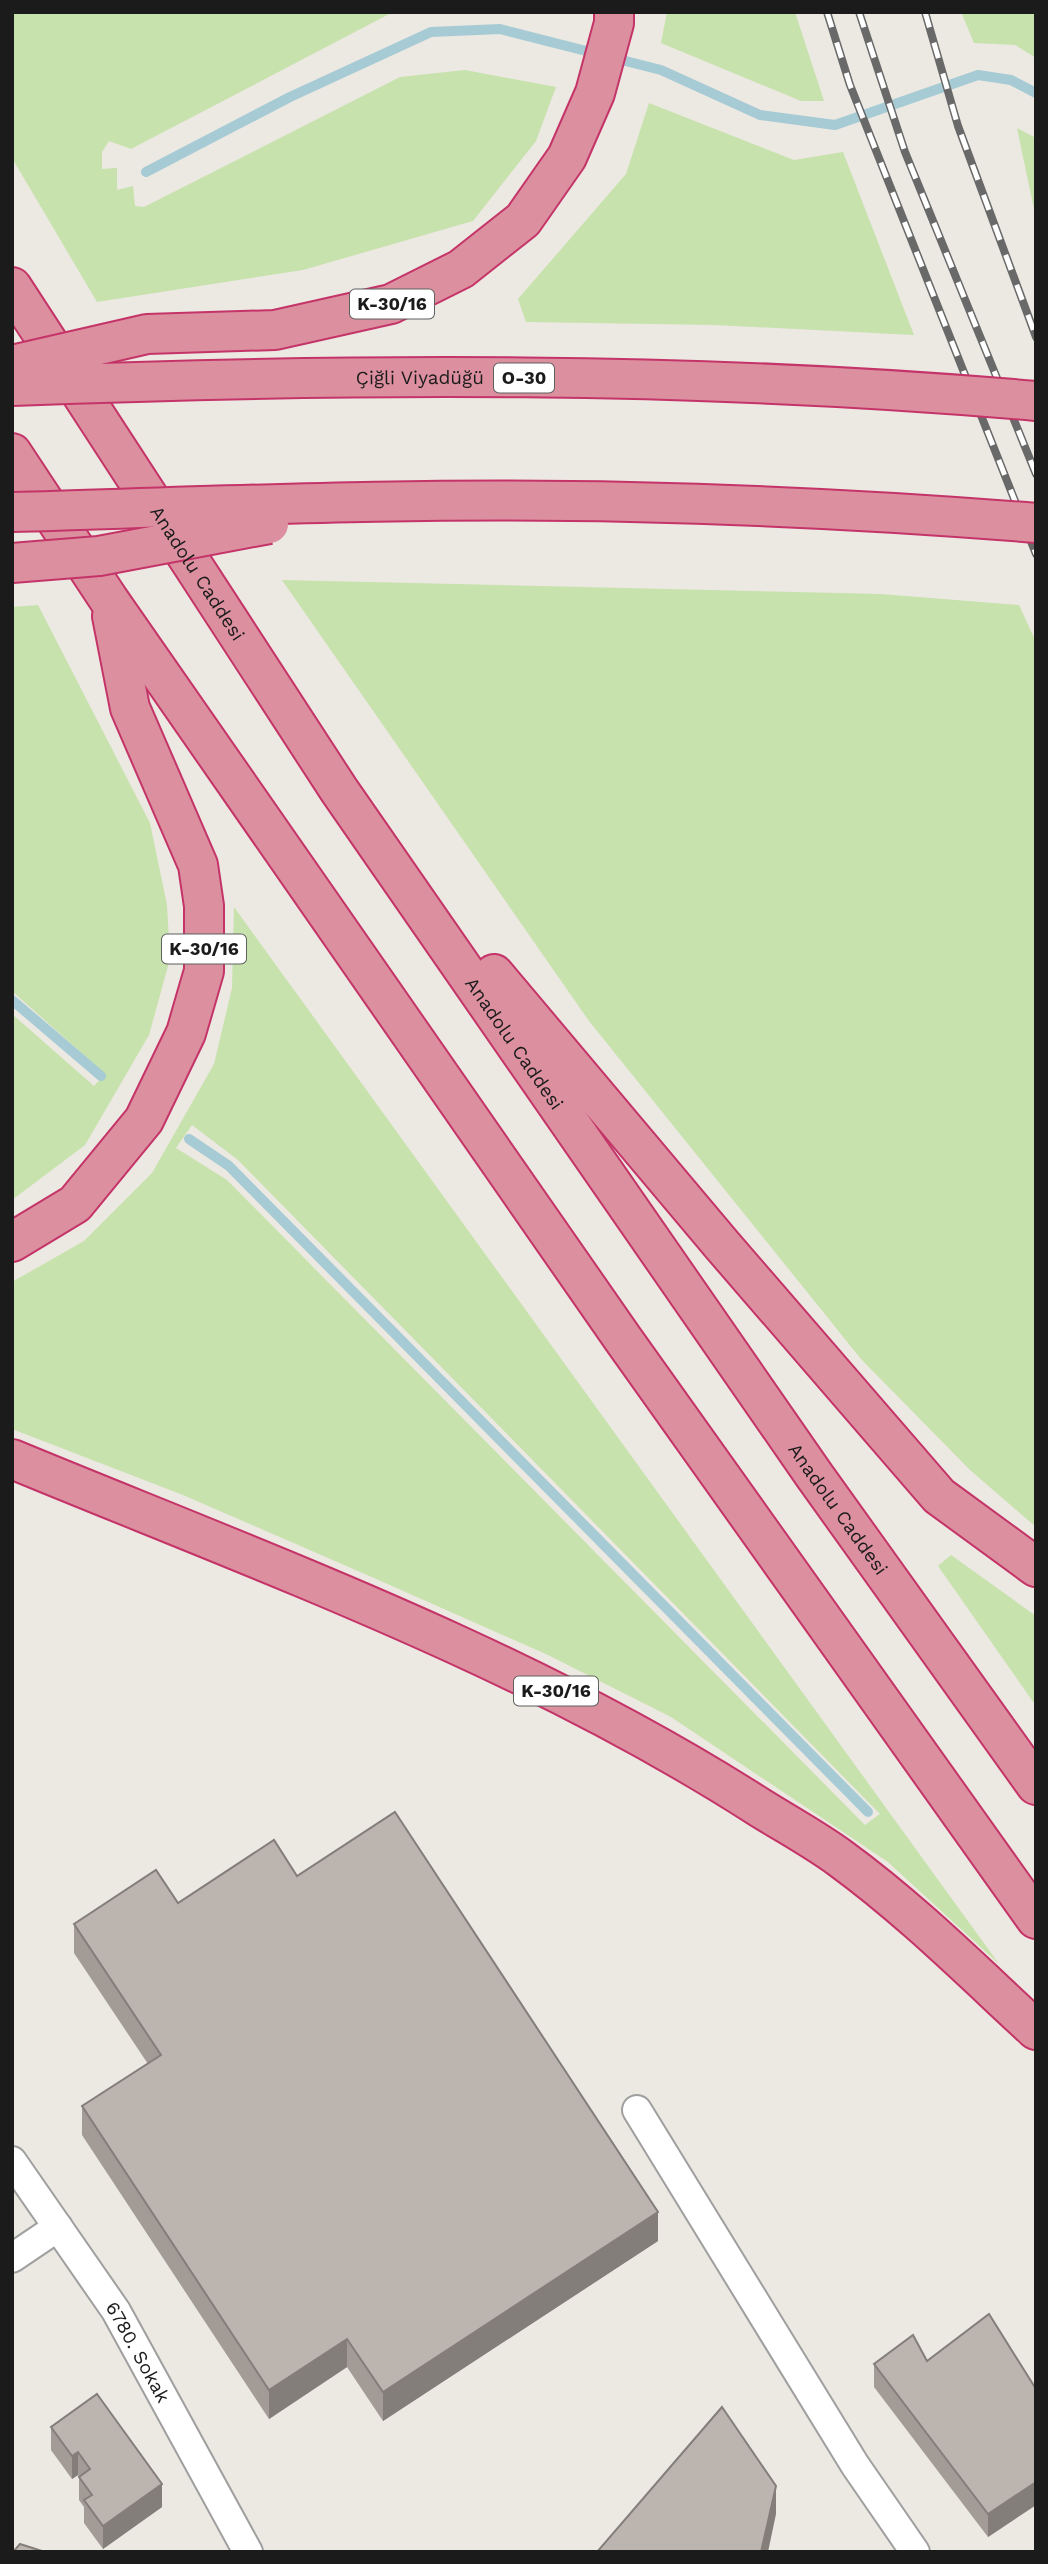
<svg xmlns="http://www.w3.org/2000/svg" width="1048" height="2564" font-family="'Work Sans',sans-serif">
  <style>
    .grass { fill: #c7e2ac; fill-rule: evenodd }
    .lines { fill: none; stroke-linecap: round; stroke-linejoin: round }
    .stream { stroke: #a6cbd5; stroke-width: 10 }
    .street-casing { stroke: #9f9f9f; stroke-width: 32 }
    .highway-casing { stroke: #c43468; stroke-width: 42 }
    .street { stroke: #fff; stroke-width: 28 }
    .highway { stroke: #dc909f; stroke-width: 38 }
    .rail-casing { stroke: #696969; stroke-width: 8 }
    .rail { stroke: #fff; stroke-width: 5; stroke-dasharray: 16; stroke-linecap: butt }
    .highway-bridge-casing { stroke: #c43468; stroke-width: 42; stroke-linecap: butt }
    .highway-bridge { stroke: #dc909f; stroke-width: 38 }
    .wall { fill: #a29b96 }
    .shaded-wall { fill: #847e7a }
    .building { fill: #bcb4af; stroke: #847e7a; stroke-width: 2 }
    .labels { text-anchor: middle; stroke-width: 5; stroke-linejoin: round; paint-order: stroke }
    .shield { fill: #fff; stroke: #5f5f5f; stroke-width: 2 }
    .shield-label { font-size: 18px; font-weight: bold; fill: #1b1b1b }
    .street-label { font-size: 19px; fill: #1b1b1b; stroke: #fff }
  </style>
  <rect width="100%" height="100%" fill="#ece8e2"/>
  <path class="grass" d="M 12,12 L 393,12 L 131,149 L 109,141 L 102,152 L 102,169 L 117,168 L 117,190 L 133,186 L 135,206 L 144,207 L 400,77 L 465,70 L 556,87 L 536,141 L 473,221 L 303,270 L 97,302 L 12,158 Z
    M 667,12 L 795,12 L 824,101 L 801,101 L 661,43 Z
    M 961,12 L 1036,12 L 1036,58 L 1015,45 L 974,43 Z
    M 649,103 L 794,160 L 843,152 L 914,335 L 716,325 L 526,322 L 518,299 L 626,174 Z
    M 1017,128 L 1036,138 L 1036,219 Z
    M 282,580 L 881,594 L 1019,605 L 1036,642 L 1036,1527 L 970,1470 L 861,1359 L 589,1021 Z
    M 38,605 L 150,823 L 167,905 L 170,959 L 149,1035 L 85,1145 L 12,1200 L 12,1014 L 94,1086 L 105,1074 L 12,991 L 12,607 Z
    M 234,907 L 999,1964 L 888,1862 L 671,1717 L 548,1655 L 374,1578 L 183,1495 L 12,1429 L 12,1282 L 84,1241 L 152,1173 L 214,1064 L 232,988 ZM 192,1125 L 238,1160 L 880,1814 L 865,1825 L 227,1180 L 176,1148 Z
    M 951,1555 L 1036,1616 L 1036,1706 L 938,1566 Z"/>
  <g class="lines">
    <path class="stream" d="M 146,172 L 290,97 L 431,32 L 500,29 L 661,70 L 760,115 L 835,125 L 978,75 L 1011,80 L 1036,93
      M 12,1000 L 101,1076
      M 189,1139 L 229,1166 L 868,1812"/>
    <defs>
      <g id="street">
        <path d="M 637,2110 L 855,2465 L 915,2552"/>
        <path id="s1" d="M 12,2161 L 116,2311 L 248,2552"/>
        <path d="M 12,2258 L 58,2227"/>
      </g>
      <g id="highway">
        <path id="s2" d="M 12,287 L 339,790 L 814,1475 L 1036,1785"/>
        <path d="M 12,453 L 109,600 L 623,1339 L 1036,1919"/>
        <path d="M 494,974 L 722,1245 L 939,1496 L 1036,1567"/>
        <path d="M 12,1242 L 75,1204 L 144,1120 L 186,1033 L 204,971 L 204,906 L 198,865 L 130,708 L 112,616"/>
        <path d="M 12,1459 C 266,1564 527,1658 759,1807 C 786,1824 814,1839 840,1858 C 910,1909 972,1971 1036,2030"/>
      </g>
    </defs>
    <use href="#street" class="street-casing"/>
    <use href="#highway" class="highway-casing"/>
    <use href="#street" class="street"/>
    <use href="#highway" class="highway"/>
    <defs>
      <path id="rail" d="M 827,12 L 850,85 L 1036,554
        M 859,12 L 905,152 L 1036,474
        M 925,12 L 958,126 L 1036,337"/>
    </defs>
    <use href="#rail" class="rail-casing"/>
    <use href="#rail" class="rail"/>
    <defs>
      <g id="highway-bridge">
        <path d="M 12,365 L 147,334 L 275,330 L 391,304 L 461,269 L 523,220 L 567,157 L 595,93 L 614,23 L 614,12"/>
        <path id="s3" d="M 12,386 C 353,373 696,371 1036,401"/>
        <path d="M 12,512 C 218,506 424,497 630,502 C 765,505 901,512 1036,523"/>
        <path d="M 12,563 L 99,556 L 269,524"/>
      </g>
    </defs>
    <use href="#highway-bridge" class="highway-bridge-casing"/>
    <use href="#highway-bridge" class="highway-bridge"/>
  </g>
  <path class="wall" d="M 297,1876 L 658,2241 L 383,2421 L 347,2367 L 269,2419 L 82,2135 L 82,2106 L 148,2064 L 74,1953 L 74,1924 L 178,1903 Z
    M 927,2361 L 1036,2389 L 1036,2505 L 988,2537 L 874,2387 L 874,2364 Z
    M 51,2427 L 162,2507 L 103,2549 L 84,2523 L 84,2507 L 79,2500 L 79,2477 L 78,2475 L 72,2479 L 51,2450 Z"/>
  <path class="shaded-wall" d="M 658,2212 L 658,2241 L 383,2421 L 383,2392 Z
    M 347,2339 L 347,2367 L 269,2419 L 269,2390 Z
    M 78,2452 L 78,2475 L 72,2479 L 72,2456 Z
    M 1036,2482 L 1036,2505 L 988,2537 L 988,2514 Z
    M 162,2484 L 162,2507 L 103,2549 L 103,2526 Z
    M 776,2486 L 776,2514 L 768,2552 L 761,2552 Z"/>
  <path class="building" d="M 395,1812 L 658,2212 L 383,2392 L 347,2339 L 269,2390 L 82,2106 L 161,2055 L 74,1924 L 156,1870 L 178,1903 L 274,1840 L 297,1876 Z
    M 989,2314 L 1036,2389 L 1036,2482 L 988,2514 L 874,2364 L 913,2335 L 927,2361 Z
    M 97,2394 L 162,2484 L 103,2526 L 84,2500 L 92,2495 L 79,2477 L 90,2469 L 78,2452 L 72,2456 L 51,2427 Z
    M 722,2407 L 776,2486 L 761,2552 L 597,2552 Z
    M 20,2544 L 45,2552 L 13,2552 Z"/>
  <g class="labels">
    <g class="shield">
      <rect x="350" y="289.5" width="84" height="29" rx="5"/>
      <rect x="494" y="363.5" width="60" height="29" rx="5"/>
      <rect x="162" y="934.5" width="84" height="29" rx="5"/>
      <rect x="514" y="1676.5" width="84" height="29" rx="5"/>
    </g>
    <g class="shield-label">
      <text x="392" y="310">K-30/16</text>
      <text x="524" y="384">O-30</text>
      <text x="204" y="955">K-30/16</text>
      <text x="556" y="1697">K-30/16</text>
    </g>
    <g class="street-label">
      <text dy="7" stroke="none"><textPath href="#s3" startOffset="408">Çiğli Viyadüğü</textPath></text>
      <text dy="7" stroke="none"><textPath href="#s2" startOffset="341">Anadolu Caddesi</textPath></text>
      <text dy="7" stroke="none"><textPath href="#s2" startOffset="908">Anadolu Caddesi</textPath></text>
      <text dy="7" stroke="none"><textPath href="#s2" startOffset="1475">Anadolu Caddesi</textPath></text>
      <text dy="7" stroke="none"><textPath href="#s1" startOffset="229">6780. Sokak</textPath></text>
    </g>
  </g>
  <rect width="1048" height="2564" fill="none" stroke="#1b1b1b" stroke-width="28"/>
</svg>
